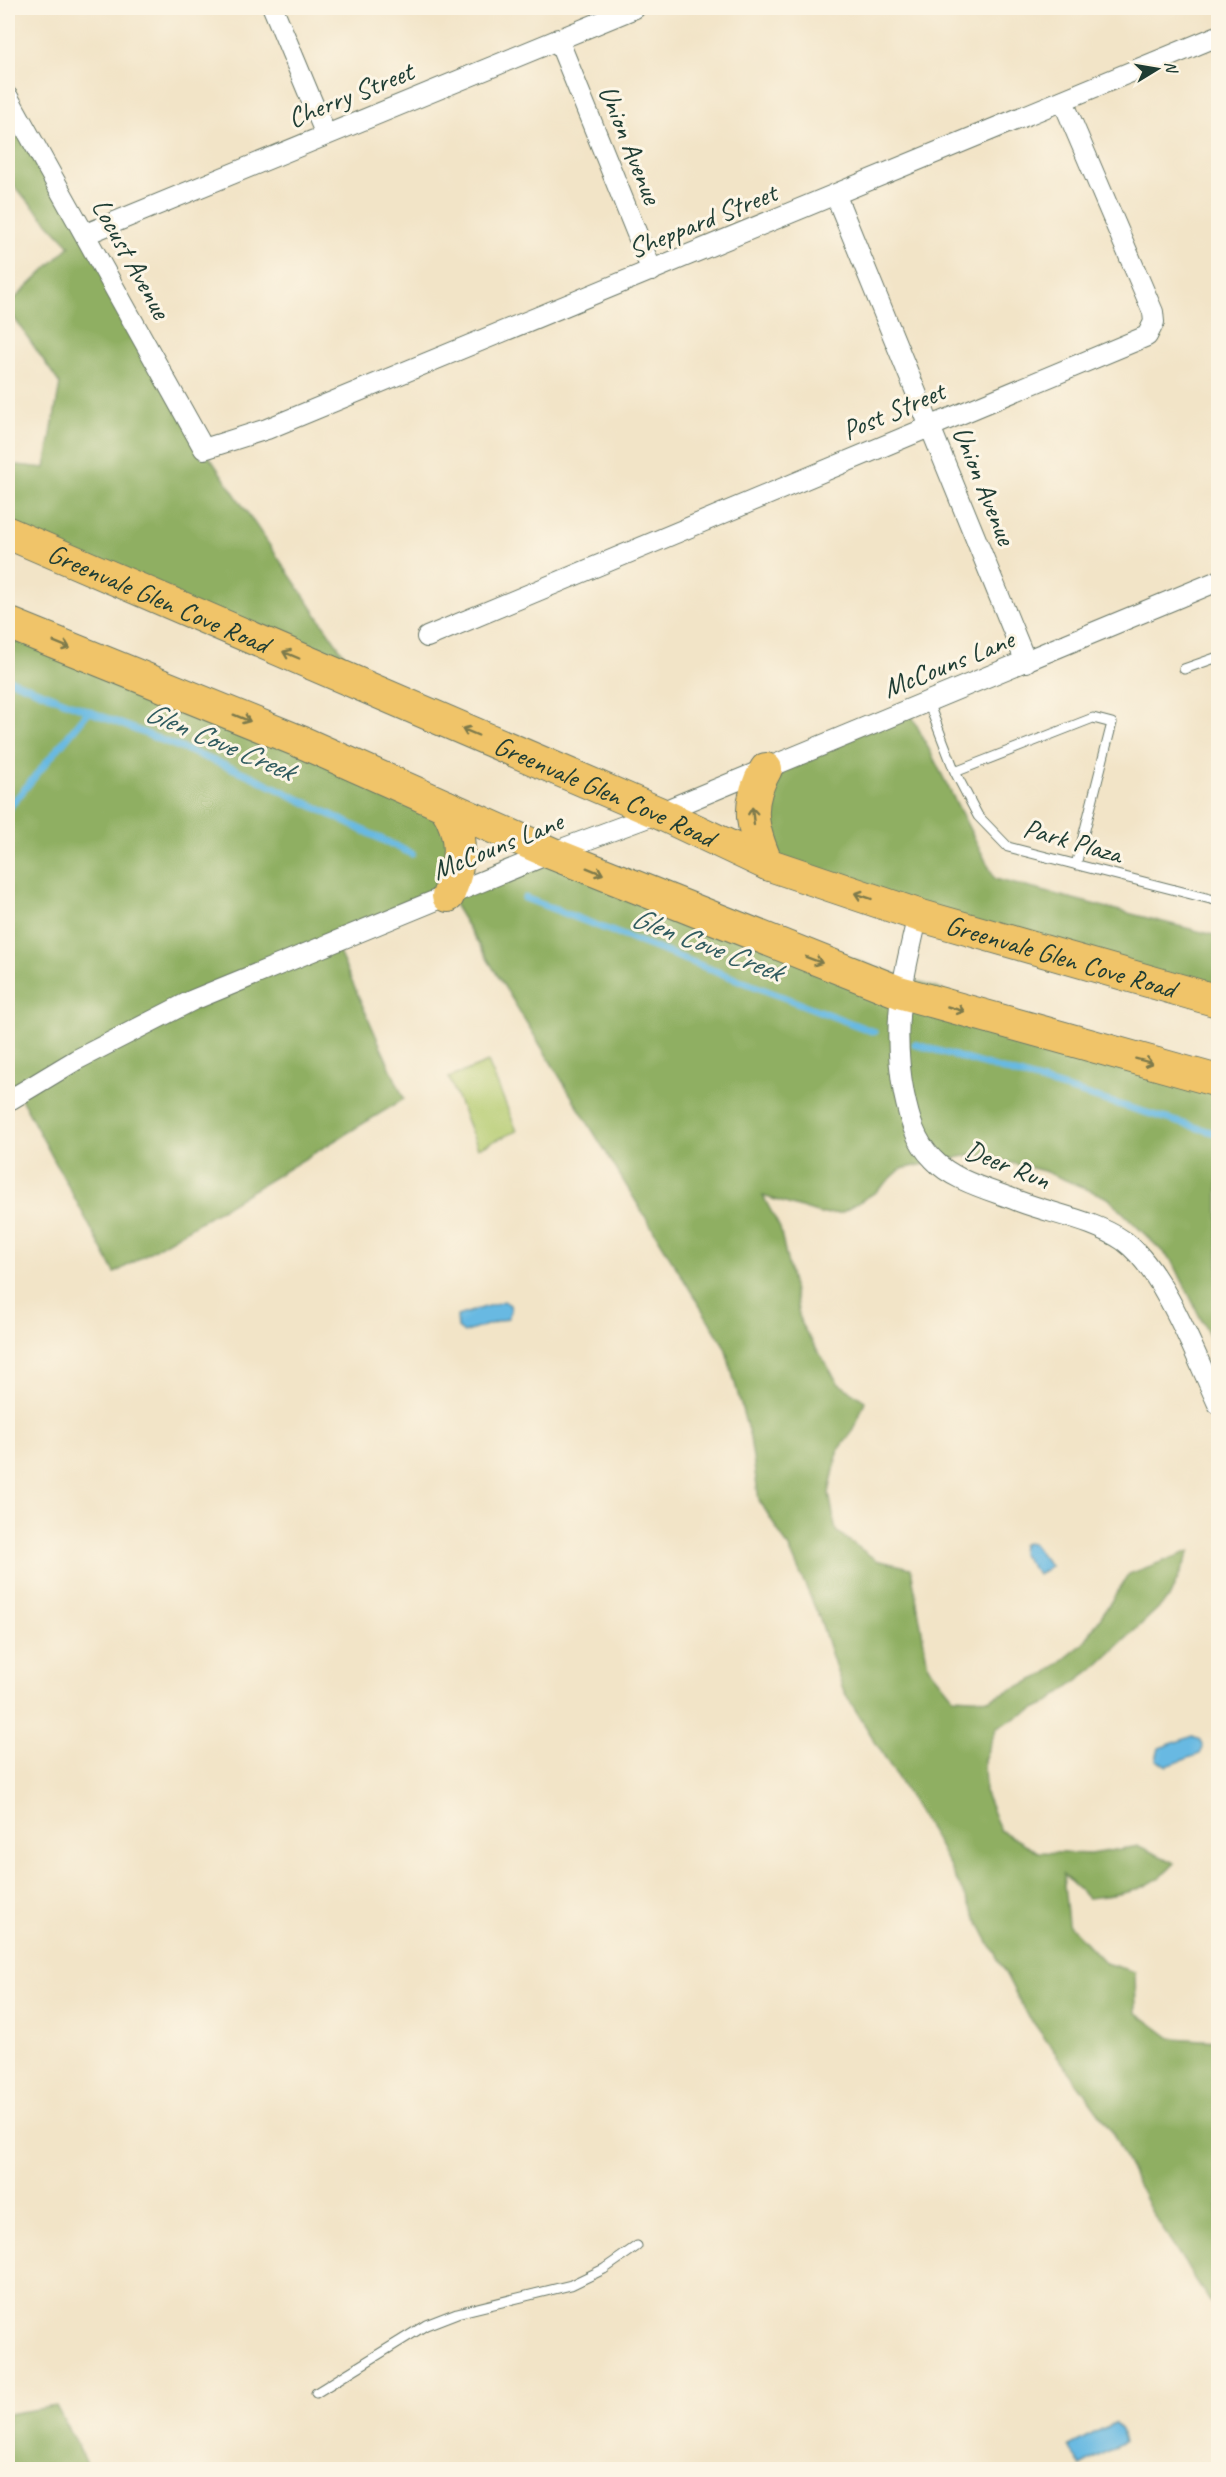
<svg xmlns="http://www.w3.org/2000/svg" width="1226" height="2477" font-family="Caveat,sans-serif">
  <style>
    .green { fill: #b4cb6f; stroke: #6a8452; stroke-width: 1.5 }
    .forest { fill: #8faf62; stroke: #57764b; stroke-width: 1.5 }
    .water { fill: #67b9e2; stroke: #437b8b; stroke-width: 1.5 }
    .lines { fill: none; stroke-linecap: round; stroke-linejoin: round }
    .stream { stroke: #67b9e2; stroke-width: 7 }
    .service-casing { stroke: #697767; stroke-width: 11 }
    .minor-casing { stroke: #697767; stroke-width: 22 }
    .primary-casing { stroke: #697767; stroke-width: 34 }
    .service { stroke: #fff; stroke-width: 9 }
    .minor { stroke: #fff; stroke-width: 20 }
    .primary { stroke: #f0c469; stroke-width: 32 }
    .oneway { stroke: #7d7a4c }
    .labels { text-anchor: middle; stroke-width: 6; stroke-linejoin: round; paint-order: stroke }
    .street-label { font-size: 28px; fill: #1f3d34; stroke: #fcf5e5 }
    .water-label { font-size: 30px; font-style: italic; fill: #315c60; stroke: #fcf5e5 }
  </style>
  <rect width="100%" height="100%" fill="#fcf5e5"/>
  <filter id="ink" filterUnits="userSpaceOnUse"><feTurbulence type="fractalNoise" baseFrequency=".0167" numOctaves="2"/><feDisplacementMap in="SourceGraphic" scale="12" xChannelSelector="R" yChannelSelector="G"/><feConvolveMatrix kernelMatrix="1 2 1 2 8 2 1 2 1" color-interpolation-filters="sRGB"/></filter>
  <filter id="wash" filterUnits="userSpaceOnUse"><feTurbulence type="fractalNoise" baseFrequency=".008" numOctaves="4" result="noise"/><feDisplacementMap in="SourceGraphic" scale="24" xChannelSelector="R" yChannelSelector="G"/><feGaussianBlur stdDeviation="1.35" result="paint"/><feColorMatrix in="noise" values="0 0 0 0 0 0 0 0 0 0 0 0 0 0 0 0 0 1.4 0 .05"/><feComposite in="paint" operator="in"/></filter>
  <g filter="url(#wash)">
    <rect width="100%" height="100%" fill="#f2e4c7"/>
    <path class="green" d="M 488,1062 L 517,1131 L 478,1148 L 449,1078 Z"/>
    <path class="forest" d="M 8,97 L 204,449 L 366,687 L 8,533 L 8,464 L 45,468 L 60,384 L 8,309 L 8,305 L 70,246 L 8,180 Z
      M 8,623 L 445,806 L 454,881 L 551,853 L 1218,1087 L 1218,1354 L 1173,1262 L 1108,1198 L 1044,1171 L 975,1154 L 901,1169 L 876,1192 L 841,1213 L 820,1214 L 763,1196 L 780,1228 L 801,1324 L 838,1383 L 865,1401 L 854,1430 L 838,1451 L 829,1493 L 836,1531 L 876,1560 L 911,1568 L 928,1666 L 953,1697 L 990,1699 L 1044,1675 L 1083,1644 L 1129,1574 L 1190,1551 L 1169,1598 L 1098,1665 L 1047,1703 L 997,1727 L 984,1760 L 985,1793 L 1000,1830 L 1038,1852 L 1090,1854 L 1139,1846 L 1175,1863 C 1149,1892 1124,1894 1088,1898 L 1063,1875 L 1068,1924 L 1105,1963 L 1135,1972 L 1136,2012 L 1171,2038 L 1218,2041 L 1218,2314 L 1151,2211 L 1111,2130 L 1025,2011 L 933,1835 L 843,1690 L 820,1619 L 789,1548 L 759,1500 L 750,1438 L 725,1347 L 449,896 L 334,941 L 404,1099 L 115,1273 L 19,1095 L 8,1101 Z
      M 909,710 L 995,879 L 1218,936 L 1218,1001 L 767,864 L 759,772 Z
      M 56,2406 L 90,2469 L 8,2469 L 8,2414 Z"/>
    <path class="water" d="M 504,1301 L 510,1305 L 511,1311 L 508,1318 L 464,1333 L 458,1328 L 457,1316 Z
      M 1026,1543 L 1032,1543 L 1050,1566 L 1038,1575 L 1021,1553 L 1022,1545 Z
      M 1193,1736 L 1200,1740 L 1203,1748 L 1200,1754 L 1167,1766 L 1156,1760 L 1159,1748 Z
      M 1114,2423 L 1121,2430 L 1124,2442 L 1080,2466 L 1069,2446 Z"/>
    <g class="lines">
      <path class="stream" d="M 8,679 L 249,775 L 412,854
        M 8,809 L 89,711
        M 525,898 L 874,1032
        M 915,1044 L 1218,1134"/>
    </g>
  </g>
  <g filter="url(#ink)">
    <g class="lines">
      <defs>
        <path id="service" d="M 1184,669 L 1218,657
          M 928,702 L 955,772 L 978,816 L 1008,847 L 1218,901
          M 955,772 L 1093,718 L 1112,723 L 1076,865
          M 316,2393 L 426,2325 L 457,2313 L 571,2285 L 604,2269 L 637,2246"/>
        <path id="minor" d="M 273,8 L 326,135
          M 558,39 L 652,271
          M 8,97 L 204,449 L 267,429 L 1218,36
          M 836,196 L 1026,662
          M 86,234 L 635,8
          M 427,637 L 1147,336 L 1154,322 L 1153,312 L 1063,101
          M 918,915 C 902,982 891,1025 904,1094 C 909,1118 915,1141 933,1159 C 953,1181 991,1190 1018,1201 C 1052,1214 1093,1220 1124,1241 C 1164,1270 1197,1359 1218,1404
          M 8,1101 L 76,1060 L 193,1000 L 551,853 L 659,813 L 1218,581"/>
        <g id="primary">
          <path id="s1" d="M 8,533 L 659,813 L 767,864 L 918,915 L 1218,1001"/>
          <path d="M 8,623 L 306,744 L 551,853 L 899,992 L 1218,1081"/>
          <path d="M 766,769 C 745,804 752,829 767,864"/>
          <path d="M 445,806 C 465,836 461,864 448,896"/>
        </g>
      </defs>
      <use href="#service" class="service-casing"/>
      <use href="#minor" class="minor-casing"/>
      <use href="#primary" class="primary-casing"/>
      <use href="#service" class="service"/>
      <use href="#minor" class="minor"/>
      <use href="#primary" class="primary"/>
    </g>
    <defs><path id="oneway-shaft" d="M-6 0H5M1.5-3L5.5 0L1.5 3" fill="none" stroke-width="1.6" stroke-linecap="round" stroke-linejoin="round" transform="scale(1.5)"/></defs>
    <g class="oneway">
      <use href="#oneway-shaft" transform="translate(62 645) rotate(22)"/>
      <use href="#oneway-shaft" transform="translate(291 655) rotate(-157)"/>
      <use href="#oneway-shaft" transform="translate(242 718) rotate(22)"/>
      <use href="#oneway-shaft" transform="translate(470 732) rotate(-157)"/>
      <use href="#oneway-shaft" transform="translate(753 816) rotate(-96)"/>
      <use href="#oneway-shaft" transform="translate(595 871) rotate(22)"/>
      <use href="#oneway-shaft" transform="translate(863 896) rotate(-161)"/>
      <use href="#oneway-shaft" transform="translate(814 960) rotate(21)"/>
      <use href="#oneway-shaft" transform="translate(956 1009) rotate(16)"/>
      <use href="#oneway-shaft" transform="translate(1144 1061) rotate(15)"/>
    </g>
  </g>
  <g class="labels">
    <g class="street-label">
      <text transform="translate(350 94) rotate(-22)" y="10">Cherry Street</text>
      <text transform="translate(631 144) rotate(68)" y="10">Union Avenue</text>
      <text transform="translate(702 220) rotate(-22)" y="10">Sheppard Street</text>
      <text transform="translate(132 258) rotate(61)" y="10">Locust Avenue</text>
      <text transform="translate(893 410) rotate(-23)" y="10">Post Street</text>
      <text transform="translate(985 485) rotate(68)" y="10">Union Avenue</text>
      <text dy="10" stroke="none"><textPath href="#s1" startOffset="164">Greenvale Glen Cove Road</textPath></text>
      <text transform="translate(948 663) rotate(-22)" y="10">McCouns Lane</text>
      <text dy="10" stroke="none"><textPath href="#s1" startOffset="650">Greenvale Glen Cove Road</textPath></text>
      <text transform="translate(1073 840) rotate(16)" y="10">Park Plaza</text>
      <text transform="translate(497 845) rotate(-22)" y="10">McCouns Lane</text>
      <text dy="10" stroke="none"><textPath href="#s1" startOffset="1136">Greenvale Glen Cove Road</textPath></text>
      <text transform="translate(1008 1164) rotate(22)" y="10">Deer Run</text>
    </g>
    <g class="water-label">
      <text transform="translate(220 741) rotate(23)" y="10">Glen Cove Creek</text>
      <text transform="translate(707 944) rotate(21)" y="10">Glen Cove Creek</text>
    </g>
  </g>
  <rect width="1226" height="2477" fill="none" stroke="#fcf5e5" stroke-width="30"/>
  <g transform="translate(1157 69) rotate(79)" stroke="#fcf5e5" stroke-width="4.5" paint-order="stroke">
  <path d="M0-4.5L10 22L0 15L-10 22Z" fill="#1f3d34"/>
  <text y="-9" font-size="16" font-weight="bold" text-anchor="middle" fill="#1f3d34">N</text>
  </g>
</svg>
